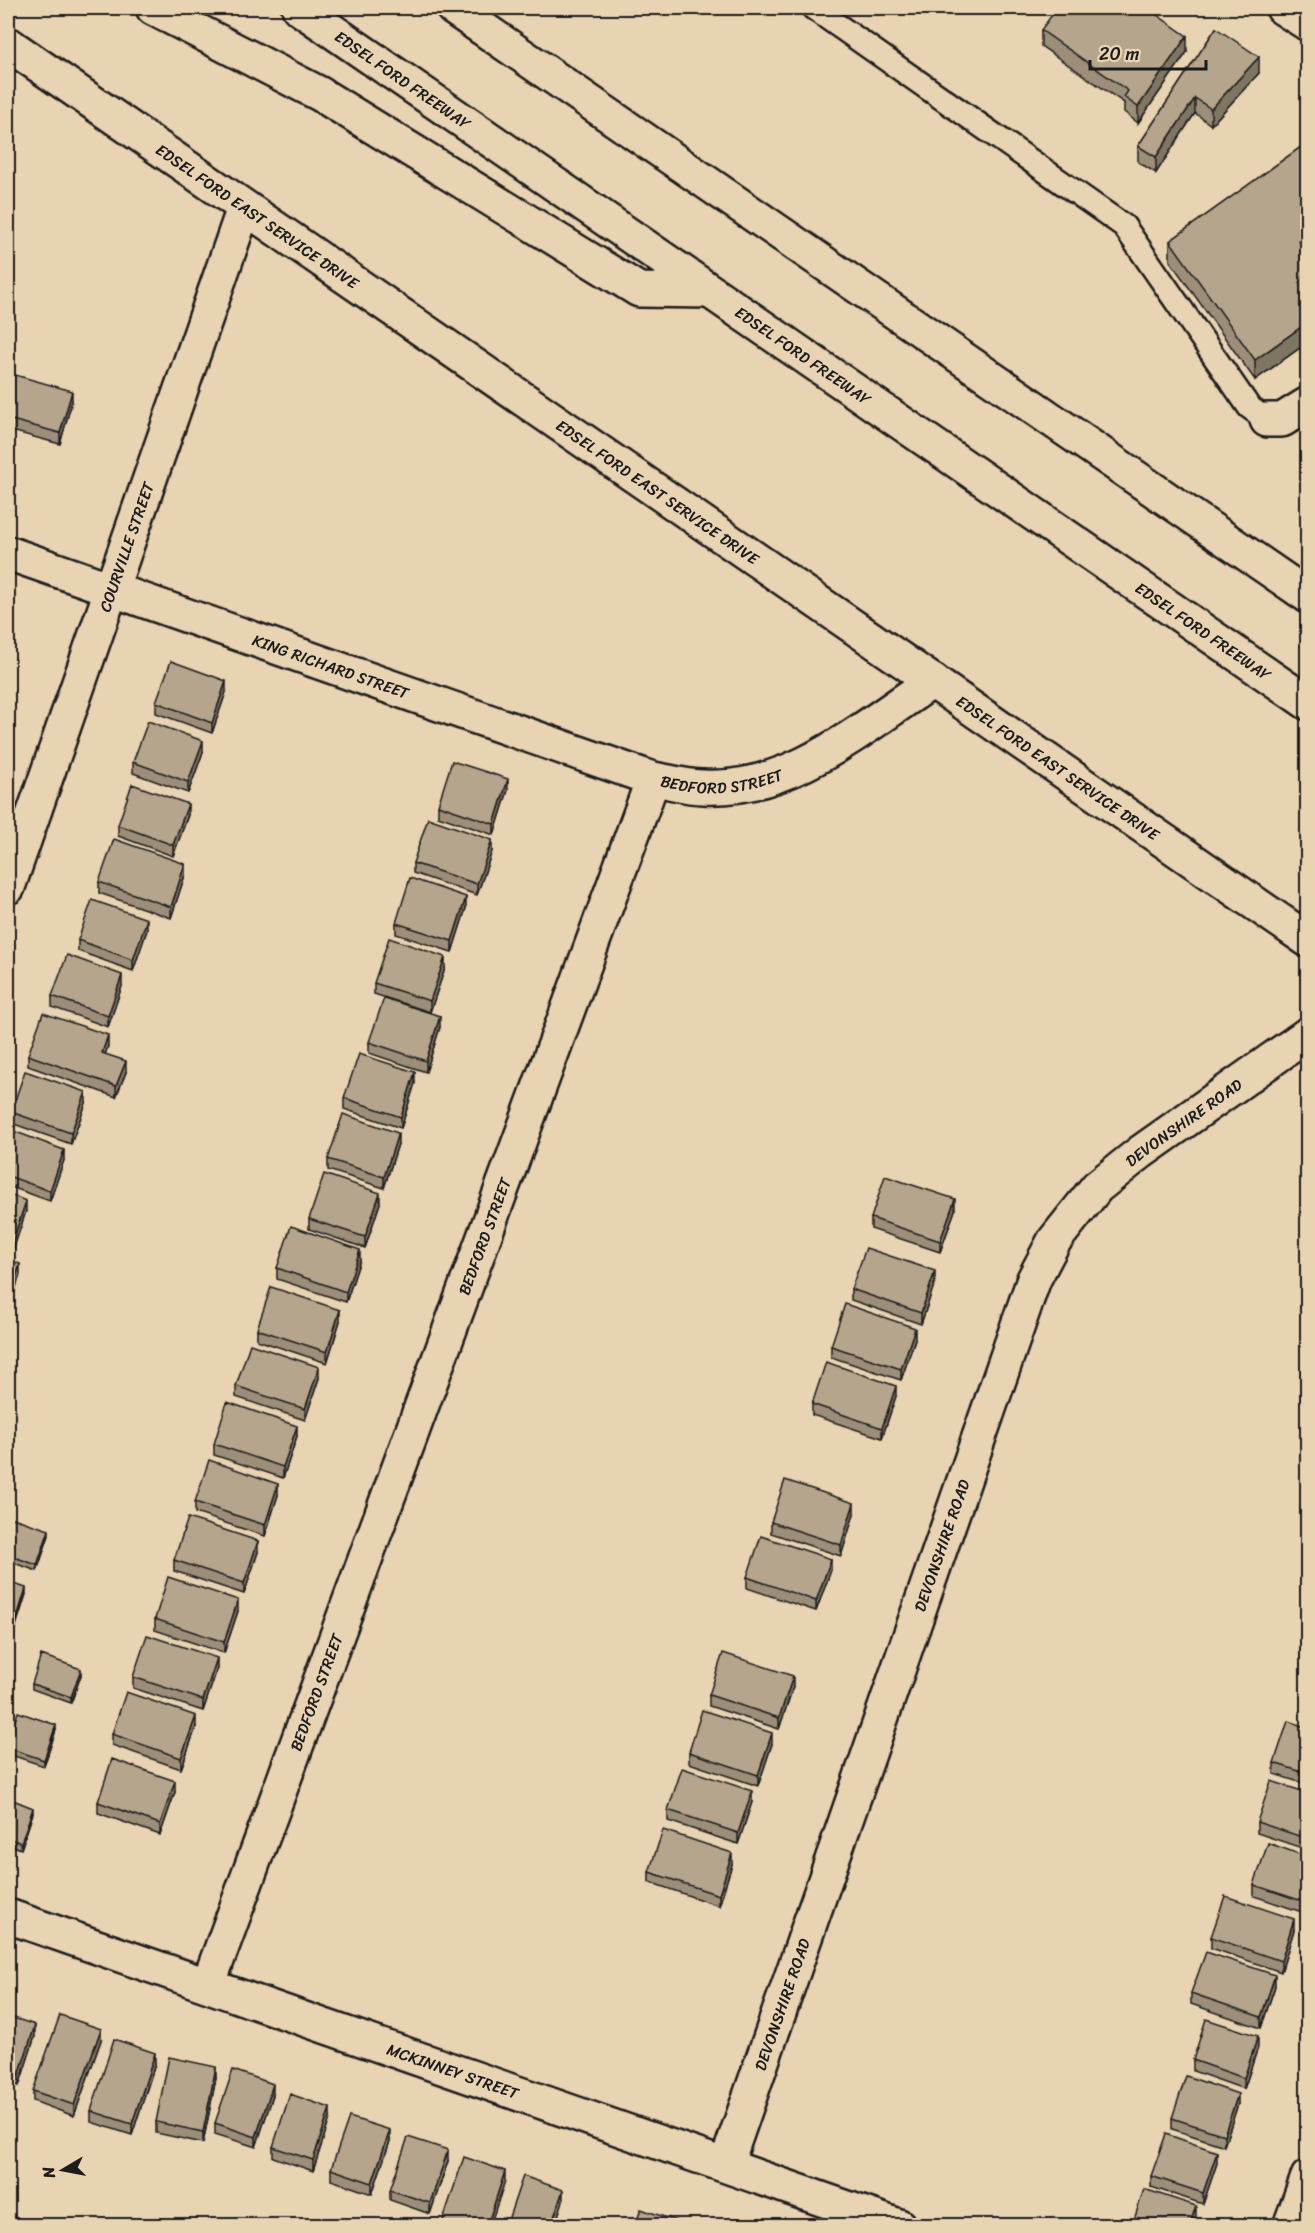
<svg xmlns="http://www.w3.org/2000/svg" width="1315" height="2233" font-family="Sriracha,sans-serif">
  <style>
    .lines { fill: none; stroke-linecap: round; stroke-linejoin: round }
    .lane-casing { stroke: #1c1c1c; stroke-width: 27 }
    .street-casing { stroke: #1c1c1c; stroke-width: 38 }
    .secondary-casing { stroke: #1c1c1c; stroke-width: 38 }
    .highway-casing { stroke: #1c1c1c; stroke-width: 38 }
    .lane { stroke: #e8d3b2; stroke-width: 22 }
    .street { stroke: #e8d3b2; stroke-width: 33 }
    .secondary { stroke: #e8d3b2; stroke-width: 33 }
    .highway { stroke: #e8d3b2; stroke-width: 33 }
    .wall { fill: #9c8e79; stroke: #1c1c1c; stroke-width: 1.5 }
    .shaded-wall { fill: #7f7463; stroke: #1c1c1c; stroke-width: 1.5 }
    .building { fill: #b5a58d; stroke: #1c1c1c; stroke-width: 1.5 }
    .labels { text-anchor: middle; stroke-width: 4.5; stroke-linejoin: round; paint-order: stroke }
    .street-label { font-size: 16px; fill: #1c1c1c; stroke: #e8d3b2 }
  </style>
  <rect width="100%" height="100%" fill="#e8d3b2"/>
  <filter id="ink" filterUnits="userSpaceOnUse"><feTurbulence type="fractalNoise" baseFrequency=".0167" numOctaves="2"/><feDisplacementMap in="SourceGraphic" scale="12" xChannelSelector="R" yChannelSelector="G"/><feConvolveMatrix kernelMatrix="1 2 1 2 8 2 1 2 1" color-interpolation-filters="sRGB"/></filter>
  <g filter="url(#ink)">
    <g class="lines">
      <defs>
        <path id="lane" d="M 813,8 L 1124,226 L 1249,407 L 1267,420"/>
        <g id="street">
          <path id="s1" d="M 8,44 L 1308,940"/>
          <path d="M 1267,420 L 1282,420 L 1308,404"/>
          <path id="s2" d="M 8,553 L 653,779 C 669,781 686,787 703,787 C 791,792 864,726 933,681"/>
          <path id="s3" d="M 8,887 L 244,208"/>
          <path id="s4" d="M 8,1916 L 899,2226"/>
          <path id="s5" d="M 208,1985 L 653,779"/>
          <path id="s6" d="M 726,2165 L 1034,1279 L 1054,1241 L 1097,1187 L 1141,1152 L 1308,1034"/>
          <path d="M 1290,2226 L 1308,2177"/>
        </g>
        <path id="secondary" d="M 1283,8 L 1308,24"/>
        <g id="highway">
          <path d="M 153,8 L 320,94 L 639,290 L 709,291"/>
          <path id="s7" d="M 299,8 L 1308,703"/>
          <path d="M 453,8 L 1308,596"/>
        </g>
      </defs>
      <use href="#lane" class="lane-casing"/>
      <use href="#street" class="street-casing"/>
      <use href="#secondary" class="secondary-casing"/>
      <use href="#highway" class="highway-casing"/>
      <use href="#lane" class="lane"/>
      <use href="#street" class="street"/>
      <use href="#secondary" class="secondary"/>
      <use href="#highway" class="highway"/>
    </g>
    <path class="wall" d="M 1216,28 L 1259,73 L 1211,125 L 1195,113 L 1156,173 L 1138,162 L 1138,146 Z
      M 1041,30 L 1187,52 L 1138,123 L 1124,112 L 1124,103 L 1041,46 Z
      M 1308,142 L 1308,342 L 1255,380 L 1170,261 L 1170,241 Z
      M 8,373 L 72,401 L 60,444 L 8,430 Z
      M 226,692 L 212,733 L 156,713 L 156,702 Z
      M 203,752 L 188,793 L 133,773 L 133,762 Z
      M 508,790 L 494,835 L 438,816 L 438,805 Z
      M 188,815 L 173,856 L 118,836 L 118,825 Z
      M 492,851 L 477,895 L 413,873 L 413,863 Z
      M 185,875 L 171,918 L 99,893 L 99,882 Z
      M 466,908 L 452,952 L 396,934 L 396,923 Z
      M 147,930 L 133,971 L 78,951 L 78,940 Z
      M 445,968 L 430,1012 L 374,994 L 374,983 Z
      M 122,986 L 108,1027 L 52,1007 L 52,996 Z
      M 440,1027 L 426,1072 L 369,1053 L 369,1042 Z
      M 108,1046 L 105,1054 L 126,1072 L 116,1097 L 28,1066 L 28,1055 Z
      M 415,1083 L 401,1128 L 344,1109 L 344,1098 Z
      M 86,1103 L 71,1144 L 11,1123 L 11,1112 Z
      M 8,1129 L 64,1160 L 50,1201 L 8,1186 Z
      M 398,1144 L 384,1188 L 328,1170 L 328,1159 Z
      M 8,1194 L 26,1211 L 12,1253 L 8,1252 Z
      M 380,1203 L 365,1248 L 309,1229 L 309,1219 Z
      M 955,1210 L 940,1252 L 871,1229 L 871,1218 Z
      M 360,1260 L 346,1302 L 277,1279 L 277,1268 Z
      M 935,1282 L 921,1324 L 851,1300 L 851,1289 Z
      M 340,1321 L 327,1363 L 257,1340 L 257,1329 Z
      M 915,1339 L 901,1380 L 831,1357 L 831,1346 Z
      M 319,1378 L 305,1420 L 236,1397 L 236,1386 Z
      M 896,1396 L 882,1438 L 812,1415 L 812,1404 Z
      M 297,1436 L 283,1478 L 214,1455 L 214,1444 Z
      M 278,1495 L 265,1536 L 195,1513 L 195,1502 Z
      M 854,1514 L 841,1556 L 771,1533 L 771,1522 Z
      M 8,1524 L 49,1535 L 37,1571 L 8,1561 Z
      M 258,1552 L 244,1594 L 174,1571 L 174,1560 Z
      M 831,1570 L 816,1611 L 747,1588 L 747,1577 Z
      M 8,1582 L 26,1594 L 15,1629 L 8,1627 Z
      M 238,1611 L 224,1653 L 155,1630 L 155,1619 Z
      M 217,1669 L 203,1711 L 133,1688 L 133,1677 Z
      M 81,1675 L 71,1703 L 32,1689 L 32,1684 Z
      M 793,1687 L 779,1729 L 709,1706 L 709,1695 Z
      M 196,1727 L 181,1769 L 112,1745 L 112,1734 Z
      M 1308,1728 L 1308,1785 L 1274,1774 L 1274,1763 Z
      M 56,1730 L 44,1766 L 8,1754 L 8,1742 Z
      M 772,1744 L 758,1786 L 689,1763 L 689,1752 Z
      M 175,1792 L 160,1835 L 98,1813 L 98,1802 Z
      M 1308,1793 L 1308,1850 L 1257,1833 L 1257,1822 Z
      M 8,1798 L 33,1813 L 21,1849 L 8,1844 Z
      M 752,1802 L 738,1844 L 668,1821 L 668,1810 Z
      M 1308,1857 L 1308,1905 L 1305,1913 L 1254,1896 L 1254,1885 Z
      M 732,1864 L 719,1906 L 649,1882 L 649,1872 Z
      M 1294,1930 L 1281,1972 L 1211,1948 L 1211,1937 Z
      M 1275,1986 L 1261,2028 L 1191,2004 L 1191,1993 Z
      M 8,2016 L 35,2036 L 19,2086 L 8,2082 Z
      M 101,2040 L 74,2116 L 33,2101 L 33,2091 Z
      M 1258,2047 L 1244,2089 L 1193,2071 L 1193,2060 Z
      M 155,2064 L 132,2135 L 91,2122 L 91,2111 Z
      M 216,2078 L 203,2143 L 156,2133 L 156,2122 Z
      M 273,2095 L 256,2147 L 215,2134 L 215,2123 Z
      M 1238,2104 L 1224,2146 L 1172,2129 L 1172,2118 Z
      M 330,2118 L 313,2171 L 273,2157 L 273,2147 Z
      M 390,2141 L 372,2194 L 331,2180 L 331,2169 Z
      M 448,2161 L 430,2214 L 390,2200 L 390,2190 Z
      M 1217,2163 L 1203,2204 L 1151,2187 L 1151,2176 Z"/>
    <path class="shaded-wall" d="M 1187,36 L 1187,52 L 1138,123 L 1138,107 Z
      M 1259,57 L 1259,73 L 1211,125 L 1211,109 Z
      M 1195,98 L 1195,113 L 1156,173 L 1156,157 Z
      M 1308,235 L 1308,256 L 1299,241 Z
      M 1308,322 L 1308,342 L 1255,380 L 1255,360 Z
      M 72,391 L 72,401 L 60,444 L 60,433 Z
      M 226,681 L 226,692 L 212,733 L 212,723 Z
      M 203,741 L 203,752 L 188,793 L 188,782 Z
      M 508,779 L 508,790 L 494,835 L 494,824 Z
      M 188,804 L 188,815 L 173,856 L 173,845 Z
      M 492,840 L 492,851 L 477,895 L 477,884 Z
      M 185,864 L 185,875 L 171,918 L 171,907 Z
      M 466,897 L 466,908 L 452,952 L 452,941 Z
      M 147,919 L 147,930 L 133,971 L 133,960 Z
      M 445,957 L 445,968 L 430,1012 L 430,1001 Z
      M 122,975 L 122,986 L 108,1027 L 108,1016 Z
      M 440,1016 L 440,1027 L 426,1072 L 426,1061 Z
      M 108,1035 L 108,1046 L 102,1064 L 102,1053 Z
      M 126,1061 L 126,1072 L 116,1097 L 116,1086 Z
      M 415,1072 L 415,1083 L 401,1128 L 401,1117 Z
      M 86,1092 L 86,1103 L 71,1144 L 71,1133 Z
      M 398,1133 L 398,1144 L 384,1188 L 384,1177 Z
      M 64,1150 L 64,1160 L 50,1201 L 50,1191 Z
      M 380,1193 L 380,1203 L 365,1248 L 365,1237 Z
      M 955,1199 L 955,1210 L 940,1252 L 940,1241 Z
      M 26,1201 L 26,1211 L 12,1253 L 12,1243 Z
      M 360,1250 L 360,1260 L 346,1302 L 346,1292 Z
      M 20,1264 L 20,1275 L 8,1312 L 8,1301 Z
      M 935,1271 L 935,1282 L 921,1324 L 921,1313 Z
      M 340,1310 L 340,1321 L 327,1363 L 327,1352 Z
      M 915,1328 L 915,1339 L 901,1380 L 901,1369 Z
      M 319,1367 L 319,1378 L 305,1420 L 305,1409 Z
      M 896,1386 L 896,1396 L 882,1438 L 882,1428 Z
      M 297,1426 L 297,1436 L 283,1478 L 283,1467 Z
      M 278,1484 L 278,1495 L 265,1536 L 265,1525 Z
      M 854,1503 L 854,1514 L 841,1556 L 841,1545 Z
      M 49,1530 L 49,1535 L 37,1571 L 37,1565 Z
      M 258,1541 L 258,1552 L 244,1594 L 244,1583 Z
      M 831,1559 L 831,1570 L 816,1611 L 816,1601 Z
      M 26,1588 L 26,1594 L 15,1629 L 15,1624 Z
      M 238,1600 L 238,1611 L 224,1653 L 224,1642 Z
      M 217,1658 L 217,1669 L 203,1711 L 203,1700 Z
      M 81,1669 L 81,1675 L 71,1703 L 71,1697 Z
      M 793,1676 L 793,1687 L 779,1729 L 779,1718 Z
      M 196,1716 L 196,1727 L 181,1769 L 181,1758 Z
      M 56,1725 L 56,1730 L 44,1766 L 44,1760 Z
      M 772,1733 L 772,1744 L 758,1786 L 758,1775 Z
      M 175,1781 L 175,1792 L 160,1835 L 160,1824 Z
      M 752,1791 L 752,1802 L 738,1844 L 738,1833 Z
      M 33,1808 L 33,1813 L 21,1849 L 21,1843 Z
      M 732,1853 L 732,1864 L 719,1906 L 719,1895 Z
      M 1308,1895 L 1308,1905 L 1305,1913 L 1305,1902 Z
      M 1294,1919 L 1294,1930 L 1281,1972 L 1281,1961 Z
      M 1275,1975 L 1275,1986 L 1261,2028 L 1261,2017 Z
      M 35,2025 L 35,2036 L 19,2086 L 19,2075 Z
      M 101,2029 L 101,2040 L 74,2116 L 74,2105 Z
      M 1258,2036 L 1258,2047 L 1244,2089 L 1244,2078 Z
      M 155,2053 L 155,2064 L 132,2135 L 132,2124 Z
      M 216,2067 L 216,2078 L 203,2143 L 203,2132 Z
      M 273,2084 L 273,2095 L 256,2147 L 256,2137 Z
      M 1238,2094 L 1238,2104 L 1224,2146 L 1224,2135 Z
      M 330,2108 L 330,2118 L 313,2171 L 313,2160 Z
      M 390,2130 L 390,2141 L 372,2194 L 372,2183 Z
      M 448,2150 L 448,2161 L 430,2214 L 430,2203 Z
      M 1217,2152 L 1217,2163 L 1203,2204 L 1203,2193 Z
      M 505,2171 L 505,2181 L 490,2226 L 487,2226 Z
      M 563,2190 L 563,2201 L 555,2226 L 551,2226 Z
      M 1196,2206 L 1196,2217 L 1193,2226 L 1189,2226 Z"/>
    <path class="building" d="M 1057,8 L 1147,8 L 1187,36 L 1138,107 L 1124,97 L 1128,91 L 1041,30 Z
      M 1216,28 L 1259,57 L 1211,109 L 1195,98 L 1156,157 L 1138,146 Z
      M 1308,142 L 1308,235 L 1299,241 L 1308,253 L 1308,322 L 1255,360 L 1170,241 Z
      M 8,373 L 72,391 L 60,433 L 8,419 Z
      M 171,661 L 226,681 L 212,723 L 156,702 Z
      M 148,721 L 203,741 L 188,782 L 133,762 Z
      M 452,761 L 508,779 L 494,824 L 438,805 Z
      M 132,784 L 188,804 L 173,845 L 118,825 Z
      M 428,818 L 492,840 L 477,884 L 413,863 Z
      M 114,839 L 185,864 L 171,907 L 99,882 Z
      M 410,878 L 466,897 L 452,941 L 396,923 Z
      M 92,900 L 147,919 L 133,960 L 78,940 Z
      M 389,938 L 445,957 L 430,1001 L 374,983 Z
      M 67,955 L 122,975 L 108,1016 L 52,996 Z
      M 384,998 L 440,1016 L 426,1061 L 369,1042 Z
      M 43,1013 L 108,1035 L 102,1053 L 126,1061 L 116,1086 L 28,1055 Z
      M 359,1054 L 415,1072 L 401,1117 L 344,1098 Z
      M 25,1071 L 86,1092 L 71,1133 L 11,1112 Z
      M 343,1114 L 398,1133 L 384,1177 L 328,1159 Z
      M 8,1129 L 64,1150 L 50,1191 L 8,1176 Z
      M 324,1174 L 380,1193 L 365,1237 L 309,1219 Z
      M 885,1176 L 955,1199 L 940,1241 L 871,1218 Z
      M 8,1194 L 26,1201 L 12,1243 L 8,1241 Z
      M 291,1226 L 360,1250 L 346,1292 L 277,1268 Z
      M 866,1248 L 935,1271 L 921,1313 L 851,1289 Z
      M 8,1260 L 20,1264 L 8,1301 Z
      M 271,1287 L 340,1310 L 327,1352 L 257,1329 Z
      M 845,1304 L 915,1328 L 901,1369 L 831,1346 Z
      M 250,1344 L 319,1367 L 305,1409 L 236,1386 Z
      M 826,1362 L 896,1386 L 882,1428 L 812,1404 Z
      M 227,1402 L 297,1426 L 283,1467 L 214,1444 Z
      M 209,1460 L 278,1484 L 265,1525 L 195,1502 Z
      M 785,1480 L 854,1503 L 841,1545 L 771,1522 Z
      M 10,1517 L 49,1530 L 37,1565 L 8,1555 L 8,1524 Z
      M 188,1518 L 258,1541 L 244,1583 L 174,1560 Z
      M 761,1536 L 831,1559 L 816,1601 L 747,1577 Z
      M 168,1577 L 238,1600 L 224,1642 L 155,1619 Z
      M 8,1582 L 26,1588 L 15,1624 L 8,1622 Z
      M 147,1635 L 217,1658 L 203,1700 L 133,1677 Z
      M 723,1653 L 793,1676 L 779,1718 L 709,1695 Z
      M 41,1655 L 81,1669 L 71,1697 L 32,1684 Z
      M 126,1692 L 196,1716 L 181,1758 L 112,1734 Z
      M 702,1710 L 772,1733 L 758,1775 L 689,1752 Z
      M 18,1712 L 56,1725 L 44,1760 L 8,1748 L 8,1742 Z
      M 1288,1721 L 1308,1728 L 1308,1774 L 1274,1763 Z
      M 112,1759 L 175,1781 L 160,1824 L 98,1802 Z
      M 682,1768 L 752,1791 L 738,1833 L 668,1810 Z
      M 1271,1781 L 1308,1793 L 1308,1839 L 1257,1822 Z
      M 8,1798 L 33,1808 L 21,1843 L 8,1838 Z
      M 663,1830 L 732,1853 L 719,1895 L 649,1872 Z
      M 1268,1843 L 1308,1857 L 1308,1895 L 1305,1902 L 1254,1885 Z
      M 1225,1896 L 1294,1919 L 1281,1961 L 1211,1937 Z
      M 1206,1952 L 1275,1975 L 1261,2017 L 1191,1993 Z
      M 60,2015 L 101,2029 L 74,2105 L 33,2091 Z
      M 8,2016 L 35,2025 L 19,2075 L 8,2071 Z
      M 1206,2019 L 1258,2036 L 1244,2078 L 1193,2060 Z
      M 114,2039 L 155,2053 L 132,2124 L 91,2111 Z
      M 169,2057 L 216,2067 L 203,2132 L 156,2122 Z
      M 233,2070 L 273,2084 L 256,2137 L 215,2123 Z
      M 1186,2076 L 1238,2094 L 1224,2135 L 1172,2118 Z
      M 290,2094 L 330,2108 L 313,2160 L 273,2147 Z
      M 349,2117 L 390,2130 L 372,2183 L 331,2169 Z
      M 1166,2134 L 1217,2152 L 1203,2193 L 1151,2176 Z
      M 408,2137 L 448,2150 L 430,2203 L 390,2190 Z
      M 464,2157 L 505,2171 L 487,2226 L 441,2226 Z
      M 523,2176 L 563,2190 L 551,2226 L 506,2226 Z
      M 1144,2189 L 1196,2206 L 1189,2226 L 1132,2226 Z
      M 641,2209 L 682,2223 L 681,2226 L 635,2226 Z"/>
  </g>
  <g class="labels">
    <g class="street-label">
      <text dy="6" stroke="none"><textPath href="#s7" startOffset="126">EDSEL FORD FREEWAY</textPath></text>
      <text dy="6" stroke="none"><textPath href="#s1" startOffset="303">EDSEL FORD EAST SERVICE DRIVE</textPath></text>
      <text dy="6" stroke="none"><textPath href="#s7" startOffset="612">EDSEL FORD FREEWAY</textPath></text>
      <text dy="6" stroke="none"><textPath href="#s1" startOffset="789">EDSEL FORD EAST SERVICE DRIVE</textPath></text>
      <text dy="6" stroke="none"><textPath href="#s3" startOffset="360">COURVILLE STREET</textPath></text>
      <text dy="6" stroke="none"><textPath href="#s7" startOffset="1098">EDSEL FORD FREEWAY</textPath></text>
      <text dy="6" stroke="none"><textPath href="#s2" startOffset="342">KING RICHARD STREET</textPath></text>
      <text dy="6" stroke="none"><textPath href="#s1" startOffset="1275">EDSEL FORD EAST SERVICE DRIVE</textPath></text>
      <text dy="6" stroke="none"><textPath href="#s2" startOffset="753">BEDFORD STREET</textPath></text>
      <text dy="6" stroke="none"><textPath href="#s6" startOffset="1158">DEVONSHIRE ROAD</textPath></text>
      <text dy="6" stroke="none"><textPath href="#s5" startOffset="798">BEDFORD STREET</textPath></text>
      <text dy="6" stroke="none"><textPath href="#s6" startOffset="656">DEVONSHIRE ROAD</textPath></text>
      <text dy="6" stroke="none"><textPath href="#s5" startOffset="312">BEDFORD STREET</textPath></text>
      <text dy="6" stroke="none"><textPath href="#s6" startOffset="170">DEVONSHIRE ROAD</textPath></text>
      <text dy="6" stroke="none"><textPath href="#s4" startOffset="471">MCKINNEY STREET</textPath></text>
    </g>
  </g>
  <rect width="1315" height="2233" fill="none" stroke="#e8d3b2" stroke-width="30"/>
  <rect x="15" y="15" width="1285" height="2203" fill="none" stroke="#1c1c1c" stroke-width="2" filter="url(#ink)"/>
  <g transform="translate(63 2170) rotate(260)" stroke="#e8d3b2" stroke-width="4.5" paint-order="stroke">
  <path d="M0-4.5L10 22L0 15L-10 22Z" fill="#1c1c1c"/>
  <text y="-9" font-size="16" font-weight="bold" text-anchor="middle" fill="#1c1c1c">N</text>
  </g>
  <path d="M1090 60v9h116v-9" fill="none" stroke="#1c1c1c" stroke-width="3"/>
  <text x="1099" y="60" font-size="18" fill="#1c1c1c" stroke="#e8d3b2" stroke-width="4.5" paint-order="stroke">20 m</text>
</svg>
